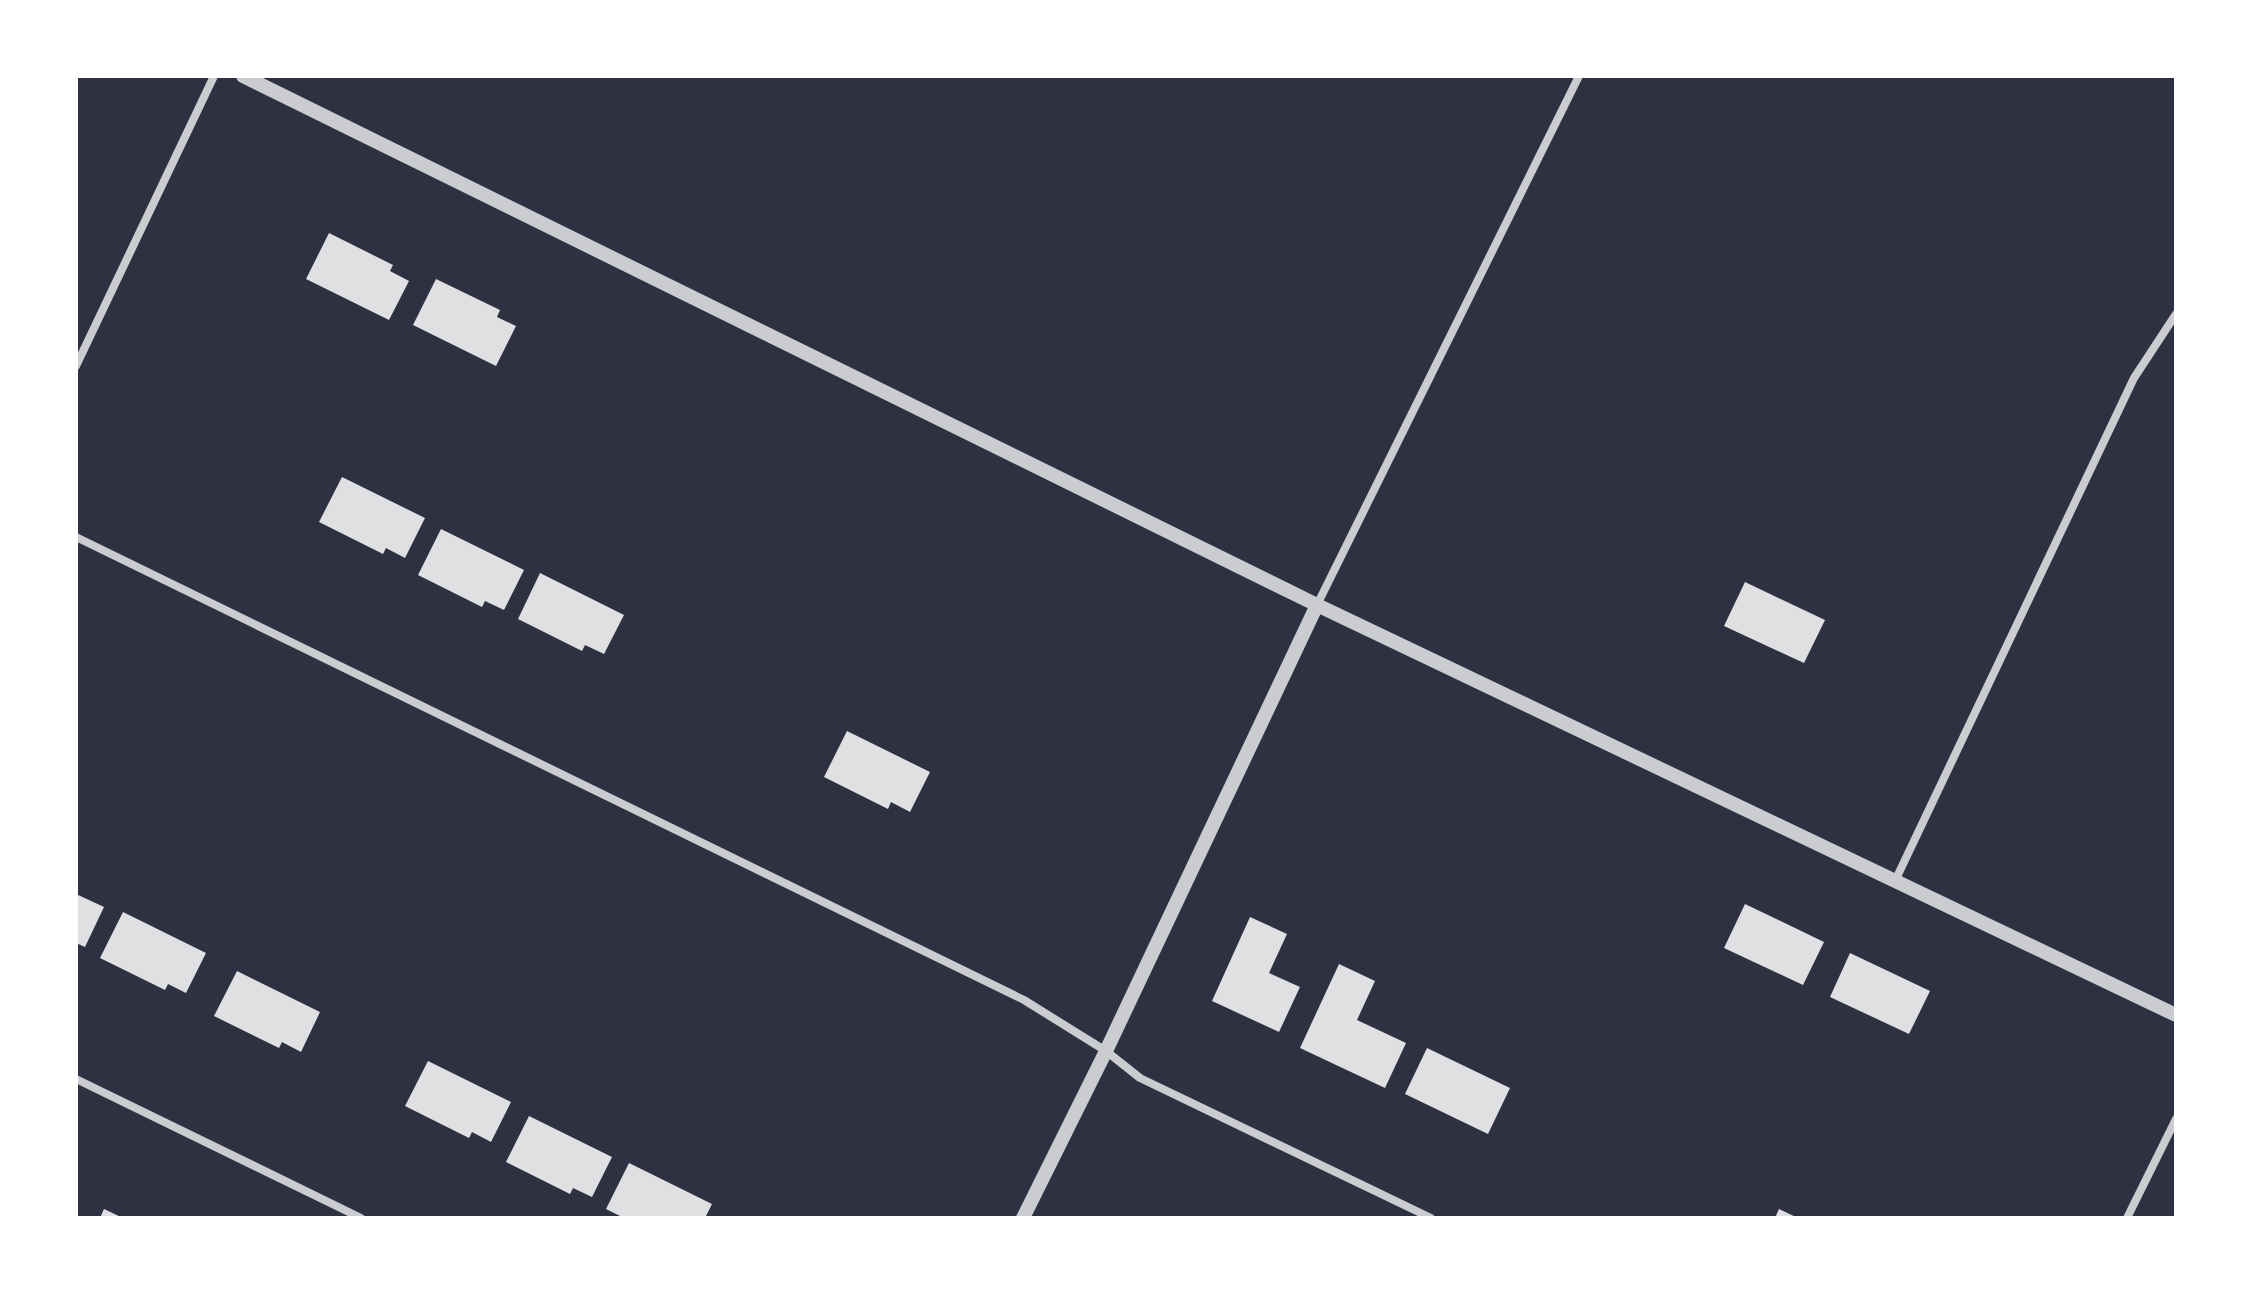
<svg xmlns="http://www.w3.org/2000/svg" width="2252" height="1294" font-family="'Exo 2',sans-serif">
  <style>
    .building { fill: #e0e0e3 }
    .lines { fill: none; stroke-linecap: round; stroke-linejoin: round }
    .minor { stroke: #caccd0; stroke-width: 8 }
    .tertiary { stroke: #caccd0; stroke-width: 14 }
  </style>
  <rect width="100%" height="100%" fill="#2d3142"/>
  <path class="building" d="M 329,233 L 393,265 L 390,271 L 409,281 L 389,320 L 306,279 Z
    M 436,279 L 500,310 L 497,317 L 516,326 L 496,366 L 413,325 Z
    M 342,477 L 425,518 L 405,558 L 386,548 L 383,554 L 319,522 Z
    M 441,529 L 524,570 L 504,610 L 485,601 L 482,607 L 418,575 Z
    M 540,573 L 624,615 L 604,654 L 585,645 L 582,651 L 518,619 Z
    M 1745,582 L 1825,620 L 1804,663 L 1724,626 Z
    M 847,731 L 930,772 L 910,812 L 891,802 L 888,809 L 824,777 Z
    M 76,894 L 104,907 L 85,947 L 76,943 Z
    M 1745,904 L 1824,942 L 1803,985 L 1724,948 Z
    M 123,912 L 206,953 L 186,993 L 168,984 L 165,990 L 100,958 Z
    M 1250,917 L 1287,934 L 1269,973 L 1300,987 L 1279,1032 L 1212,1001 Z
    M 1850,953 L 1930,991 L 1909,1034 L 1830,997 Z
    M 1339,964 L 1375,981 L 1357,1020 L 1406,1043 L 1385,1088 L 1300,1048 Z
    M 237,971 L 320,1012 L 301,1052 L 282,1042 L 279,1048 L 214,1016 Z
    M 1427,1048 L 1510,1088 L 1488,1134 L 1405,1094 Z
    M 428,1061 L 511,1102 L 491,1142 L 472,1132 L 469,1138 L 405,1106 Z
    M 529,1116 L 612,1157 L 592,1197 L 573,1188 L 570,1194 L 506,1162 Z
    M 629,1163 L 712,1204 L 705,1218 L 624,1218 L 606,1209 Z
    M 104,1209 L 123,1218 L 100,1218 Z
    M 1779,1209 L 1798,1218 L 1775,1218 Z"/>
  <g class="lines">
    <path class="minor" d="M 76,366 L 214,76
      M 76,537 L 1024,1000 L 1106,1051 L 1140,1078 L 1431,1218
      M 1317,605 L 1579,76
      M 1895,881 L 2134,378 L 2176,314
      M 76,1079 L 361,1218
      M 2127,1218 L 2176,1119"/>
    <path class="tertiary" d="M 243,76 L 1317,605 L 2176,1015
      M 1023,1218 L 1106,1051 L 1317,605"/>
  </g>
  <rect width="2252" height="1294" fill="none" stroke="#ffffff" stroke-width="156"/>
</svg>
